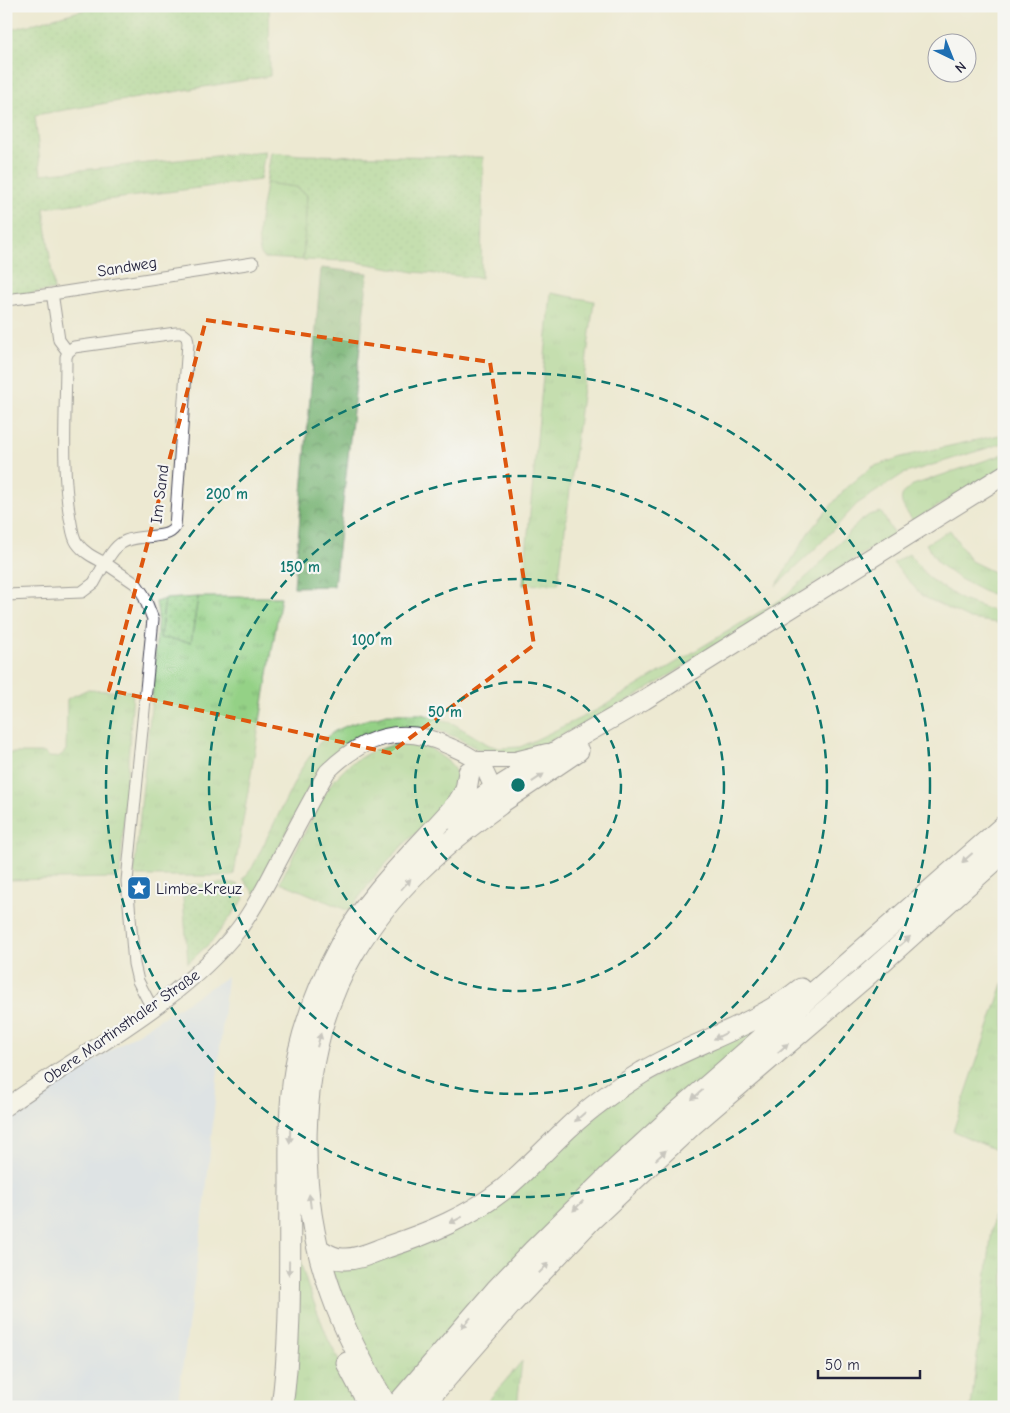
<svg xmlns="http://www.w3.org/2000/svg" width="1010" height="1413" font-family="'Comic Neue',sans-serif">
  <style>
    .built { fill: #ccdbfa }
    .grass { fill: url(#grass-tufts); stroke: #5b7a60 }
    .forest { fill: url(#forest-crowns); stroke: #4c6a57 }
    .garden { fill: url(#garden-dots); stroke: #5b7a60 }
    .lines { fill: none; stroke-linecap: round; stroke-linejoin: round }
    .street-casing { stroke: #404052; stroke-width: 13 }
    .secondary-casing { stroke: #404052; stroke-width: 18 }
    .primary-casing { stroke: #404052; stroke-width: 21 }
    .highway-casing { stroke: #404052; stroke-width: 23 }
    .street { stroke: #fff; stroke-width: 11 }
    .secondary { stroke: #fff; stroke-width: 16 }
    .primary { stroke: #fff; stroke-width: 19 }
    .highway { stroke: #fff; stroke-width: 21 }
    .oneway { fill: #9c9ca7 }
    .marked { fill: none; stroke: #de560e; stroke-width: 4; stroke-dasharray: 10 6; stroke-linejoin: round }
    .ring { fill: none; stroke: #0f766e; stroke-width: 2.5; stroke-dasharray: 9 6 }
    .labels { text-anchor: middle; stroke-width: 4.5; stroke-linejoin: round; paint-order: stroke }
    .street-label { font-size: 16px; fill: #22223b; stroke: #f6f6f2 }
    .poi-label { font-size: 16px; fill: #22223b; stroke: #f6f6f2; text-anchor: start }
    .centre { fill: #0f766e; stroke: #f6f6f2; stroke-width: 2.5 }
    .ring-label { font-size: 15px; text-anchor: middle; font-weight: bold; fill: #0f766e; stroke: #f6f6f2; stroke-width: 4.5; stroke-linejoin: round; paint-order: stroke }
  </style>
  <defs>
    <pattern id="grass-tufts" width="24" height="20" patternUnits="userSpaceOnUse" patternTransform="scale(1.25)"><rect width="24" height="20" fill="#94d186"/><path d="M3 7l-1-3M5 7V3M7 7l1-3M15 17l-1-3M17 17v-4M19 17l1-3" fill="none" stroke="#7fb375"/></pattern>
    <pattern id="forest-crowns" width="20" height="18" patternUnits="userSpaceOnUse" patternTransform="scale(1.25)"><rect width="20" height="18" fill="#77b373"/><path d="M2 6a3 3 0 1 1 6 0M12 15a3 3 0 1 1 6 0" fill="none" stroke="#619160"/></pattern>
    <pattern id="garden-dots" width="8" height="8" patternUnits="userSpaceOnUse" patternTransform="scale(1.25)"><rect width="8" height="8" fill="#94d186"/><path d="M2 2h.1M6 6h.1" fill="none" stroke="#7fb375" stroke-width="1.8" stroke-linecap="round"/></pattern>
  </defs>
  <rect width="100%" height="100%" fill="#f6f6f2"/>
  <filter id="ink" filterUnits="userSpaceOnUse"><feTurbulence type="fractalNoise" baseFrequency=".02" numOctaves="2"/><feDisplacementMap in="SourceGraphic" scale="10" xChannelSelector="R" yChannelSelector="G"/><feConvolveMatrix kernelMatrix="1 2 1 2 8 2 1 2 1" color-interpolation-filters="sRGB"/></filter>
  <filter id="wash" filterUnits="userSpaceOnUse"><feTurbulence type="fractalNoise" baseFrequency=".0096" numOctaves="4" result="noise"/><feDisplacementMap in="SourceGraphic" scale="20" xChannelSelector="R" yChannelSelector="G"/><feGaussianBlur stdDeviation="1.12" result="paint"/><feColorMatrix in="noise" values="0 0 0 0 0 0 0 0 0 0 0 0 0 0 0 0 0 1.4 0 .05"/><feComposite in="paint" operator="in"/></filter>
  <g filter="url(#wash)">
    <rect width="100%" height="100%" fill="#ede9d2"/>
    <path class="built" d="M 227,977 L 205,1203 L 177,1407 L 6,1407 L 6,1116 Z"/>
    <path class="grass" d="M 266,183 L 296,187 L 307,195 L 303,260 L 263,258 C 252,243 264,202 266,183 Z
      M 551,293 L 594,301 L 558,584 L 523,585 Z
      M 1004,434 L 1004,443 L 903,474 L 857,504 L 819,545 L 776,586 L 808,533 L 844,490 L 872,467 L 904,456 Z
      M 1004,454 L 1004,467 L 913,521 C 903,507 893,497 913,485 Z
      M 881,512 L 894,534 L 640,694 L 558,737 L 525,752 L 496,756 L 477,749 L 458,738 L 440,731 L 418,728 L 362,737 L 342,748 L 326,763 L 313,780 L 255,894 L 243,879 L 252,868 L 301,769 L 319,743 L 335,731 L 351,724 L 387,714 L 421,714 L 437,718 L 454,724 L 489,745 L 499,748 L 520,747 L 531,742 L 597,710 L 783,598 L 813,571 L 859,522 L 869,515 Z
      M 950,530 L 971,561 L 1004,577 L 1004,596 L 987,593 L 958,578 L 939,564 L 926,544 Z
      M 909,554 L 930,579 L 962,600 L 1000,613 L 1004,612 L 1004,624 L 970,619 L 922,596 L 893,563 Z
      M 198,597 L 281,597 L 234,874 L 230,876 L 137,876 L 134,873 L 152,698 L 158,615 L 156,602 L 165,599 L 160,637 L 191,642 Z
      M 86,690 L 133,692 L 120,874 L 115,878 L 6,880 L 6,753 L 45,753 L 49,757 C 58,758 60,757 66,750 L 67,699 Z
      M 399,743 L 430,748 L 450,763 L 457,774 L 458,784 L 455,797 L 402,846 L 376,875 L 349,911 L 280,882 L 320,802 L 333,781 L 350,764 L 368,753 Z
      M 1004,981 L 1004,1154 L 953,1131 Z
      M 774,1015 L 387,1401 L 328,1263 L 411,1246 L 562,1143 L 627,1091 Z
      M 999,1170 L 1004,1172 L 1004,1407 L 971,1407 Z
      M 298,1254 L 308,1287 L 328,1339 L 362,1407 L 288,1407 Z
      M 522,1361 L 517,1407 L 483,1407 Z"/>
    <path class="forest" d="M 321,268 L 368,273 L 334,586 L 294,587 Z"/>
    <path class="garden" d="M 98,6 L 269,6 L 270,76 L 35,115 L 41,174 L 265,151 L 260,180 L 44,208 L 54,290 L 6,297 L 6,31 Z
      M 271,152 L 301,155 L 483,157 L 481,278 L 414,272 L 351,261 L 303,260 L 307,195 L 296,187 L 266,183 Z
      M 198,597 L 191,642 L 160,638 L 165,599 Z
      M 233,883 L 239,885 L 244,899 L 213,940 L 188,963 L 182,885 Z"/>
  </g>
  <g filter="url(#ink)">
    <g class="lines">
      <defs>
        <path id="street" d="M 53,299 L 59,340 L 68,352
          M 6,300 L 52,294 L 253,263
          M 176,333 L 182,333 L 187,337 L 188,343 L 175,527 C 166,542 137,532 120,544 C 113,549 109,557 105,563 C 95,558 84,553 77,543 C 72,536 72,526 70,518 C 61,466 66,410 66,357 L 68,352 L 74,347 Z
          M 6,595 L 82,592 L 94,583 L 105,563 L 136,584 L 143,594 L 153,619 L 127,881 L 134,964 L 138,981 L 152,1008"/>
        <path id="secondary" d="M 478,760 L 515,760 L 547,752
          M 6,1107 C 82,1052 180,1004 238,930 C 253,911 264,889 275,868 C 292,836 309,803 327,772 C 363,736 402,723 449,746 C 476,758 483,760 493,790"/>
        <path id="primary" d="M 499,804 L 493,790 L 559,749 L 644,700 L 1004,475
          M 499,805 L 579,751"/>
        <path id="highway" d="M 453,819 L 493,790
          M 318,1249 C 326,1254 333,1259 343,1259 C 358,1260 373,1252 387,1247 C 430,1233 468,1217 504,1189 C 526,1170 546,1149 567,1129 C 590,1107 616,1089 643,1072 C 694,1042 754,1027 801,989
          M 347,1363 L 370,1407
          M 282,1407 C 292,1334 289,1260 290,1187 C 290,1143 288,1099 298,1055 C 307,1016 321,981 340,946 C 371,891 417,850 458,803 L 466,790 L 469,772
          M 387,1407 C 367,1371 346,1335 332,1295 C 293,1189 296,1051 354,952 C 390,891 443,845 499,805
          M 395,1407 L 496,1290 L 533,1251 L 616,1169 L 679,1111 L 1004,826
          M 421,1407 L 511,1304 L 592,1219 L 692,1125 L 865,977 L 1004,852"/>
      </defs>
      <use href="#street" class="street-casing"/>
      <use href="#secondary" class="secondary-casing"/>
      <use href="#primary" class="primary-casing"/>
      <use href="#highway" class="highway-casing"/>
      <use href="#street" class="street"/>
      <use href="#secondary" class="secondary"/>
      <use href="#primary" class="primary"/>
      <use href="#highway" class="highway"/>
    </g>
    <defs><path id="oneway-solid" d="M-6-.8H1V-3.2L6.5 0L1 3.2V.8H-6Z" transform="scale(1.25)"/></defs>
    <g class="oneway">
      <use href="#oneway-solid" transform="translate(538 778) rotate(-34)"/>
      <use href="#oneway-solid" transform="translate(967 858) rotate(138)"/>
      <use href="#oneway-solid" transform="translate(406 884) rotate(-48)"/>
      <use href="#oneway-solid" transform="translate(905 941) rotate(-41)"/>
      <use href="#oneway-solid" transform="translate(720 1036) rotate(154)"/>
      <use href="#oneway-solid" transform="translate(319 1040) rotate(-75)"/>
      <use href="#oneway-solid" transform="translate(783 1048) rotate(-41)"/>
      <use href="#oneway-solid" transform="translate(697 1095) rotate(139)"/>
      <use href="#oneway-solid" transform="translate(580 1117) rotate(139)"/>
      <use href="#oneway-solid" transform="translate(290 1136) rotate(92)"/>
      <use href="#oneway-solid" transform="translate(661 1155) rotate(-43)"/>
      <use href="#oneway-solid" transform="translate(310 1201) rotate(-97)"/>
      <use href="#oneway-solid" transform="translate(578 1206) rotate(135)"/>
      <use href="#oneway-solid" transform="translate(456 1220) rotate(153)"/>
      <use href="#oneway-solid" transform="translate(289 1268) rotate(91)"/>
      <use href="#oneway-solid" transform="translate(544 1268) rotate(-46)"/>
      <use href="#oneway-solid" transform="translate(466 1323) rotate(132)"/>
    </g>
  </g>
  <path d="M0 0H1010V1413H0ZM 206,320 L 490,362 L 534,645 L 390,753 L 109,690 Z" fill="#ede9d2" fill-opacity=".55" fill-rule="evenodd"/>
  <path class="marked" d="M 206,320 L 490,362 L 534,645 L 390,753 L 109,690 Z"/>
  <g class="ring">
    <circle cx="518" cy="785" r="103"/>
    <circle cx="518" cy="785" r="206"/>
    <circle cx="518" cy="785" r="309"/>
    <circle cx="518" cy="785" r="412"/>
  </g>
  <defs>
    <symbol id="sight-square" viewBox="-11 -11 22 22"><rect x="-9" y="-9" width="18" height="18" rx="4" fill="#1f6fb2" stroke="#f6f6f2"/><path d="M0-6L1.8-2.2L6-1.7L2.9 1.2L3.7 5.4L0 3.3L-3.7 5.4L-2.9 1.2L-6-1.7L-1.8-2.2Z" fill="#fff"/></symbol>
  </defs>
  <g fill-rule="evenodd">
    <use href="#sight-square" x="125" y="874" width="28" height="28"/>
  </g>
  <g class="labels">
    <g class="street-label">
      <text transform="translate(127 266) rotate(-9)" y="6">Sandweg</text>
      <text transform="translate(159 494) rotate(-83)" y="6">Im Sand</text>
      <text transform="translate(121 1026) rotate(-35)" y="6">Obere Martinsthaler Straße</text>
    </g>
    <g class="poi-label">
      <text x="156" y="894">Limbe-Kreuz</text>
    </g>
  </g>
  <circle cx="518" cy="785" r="8" class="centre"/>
  <g class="ring-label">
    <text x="227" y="499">200 m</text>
    <text x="300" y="572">150 m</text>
    <text x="372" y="645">100 m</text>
    <text x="445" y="717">50 m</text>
  </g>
  <rect width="1010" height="1413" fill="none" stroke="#f6f6f2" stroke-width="25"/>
  <g transform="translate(952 58) rotate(137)"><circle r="24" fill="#f6f6f2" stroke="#a1a1a9"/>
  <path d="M0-4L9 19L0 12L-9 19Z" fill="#1f6fb2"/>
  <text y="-8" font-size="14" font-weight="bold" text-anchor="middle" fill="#22223b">N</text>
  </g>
  <path d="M818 1370v8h102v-8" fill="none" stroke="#22223b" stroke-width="2.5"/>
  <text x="825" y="1370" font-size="15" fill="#22223b" stroke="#f6f6f2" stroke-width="4" paint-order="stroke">50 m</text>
</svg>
